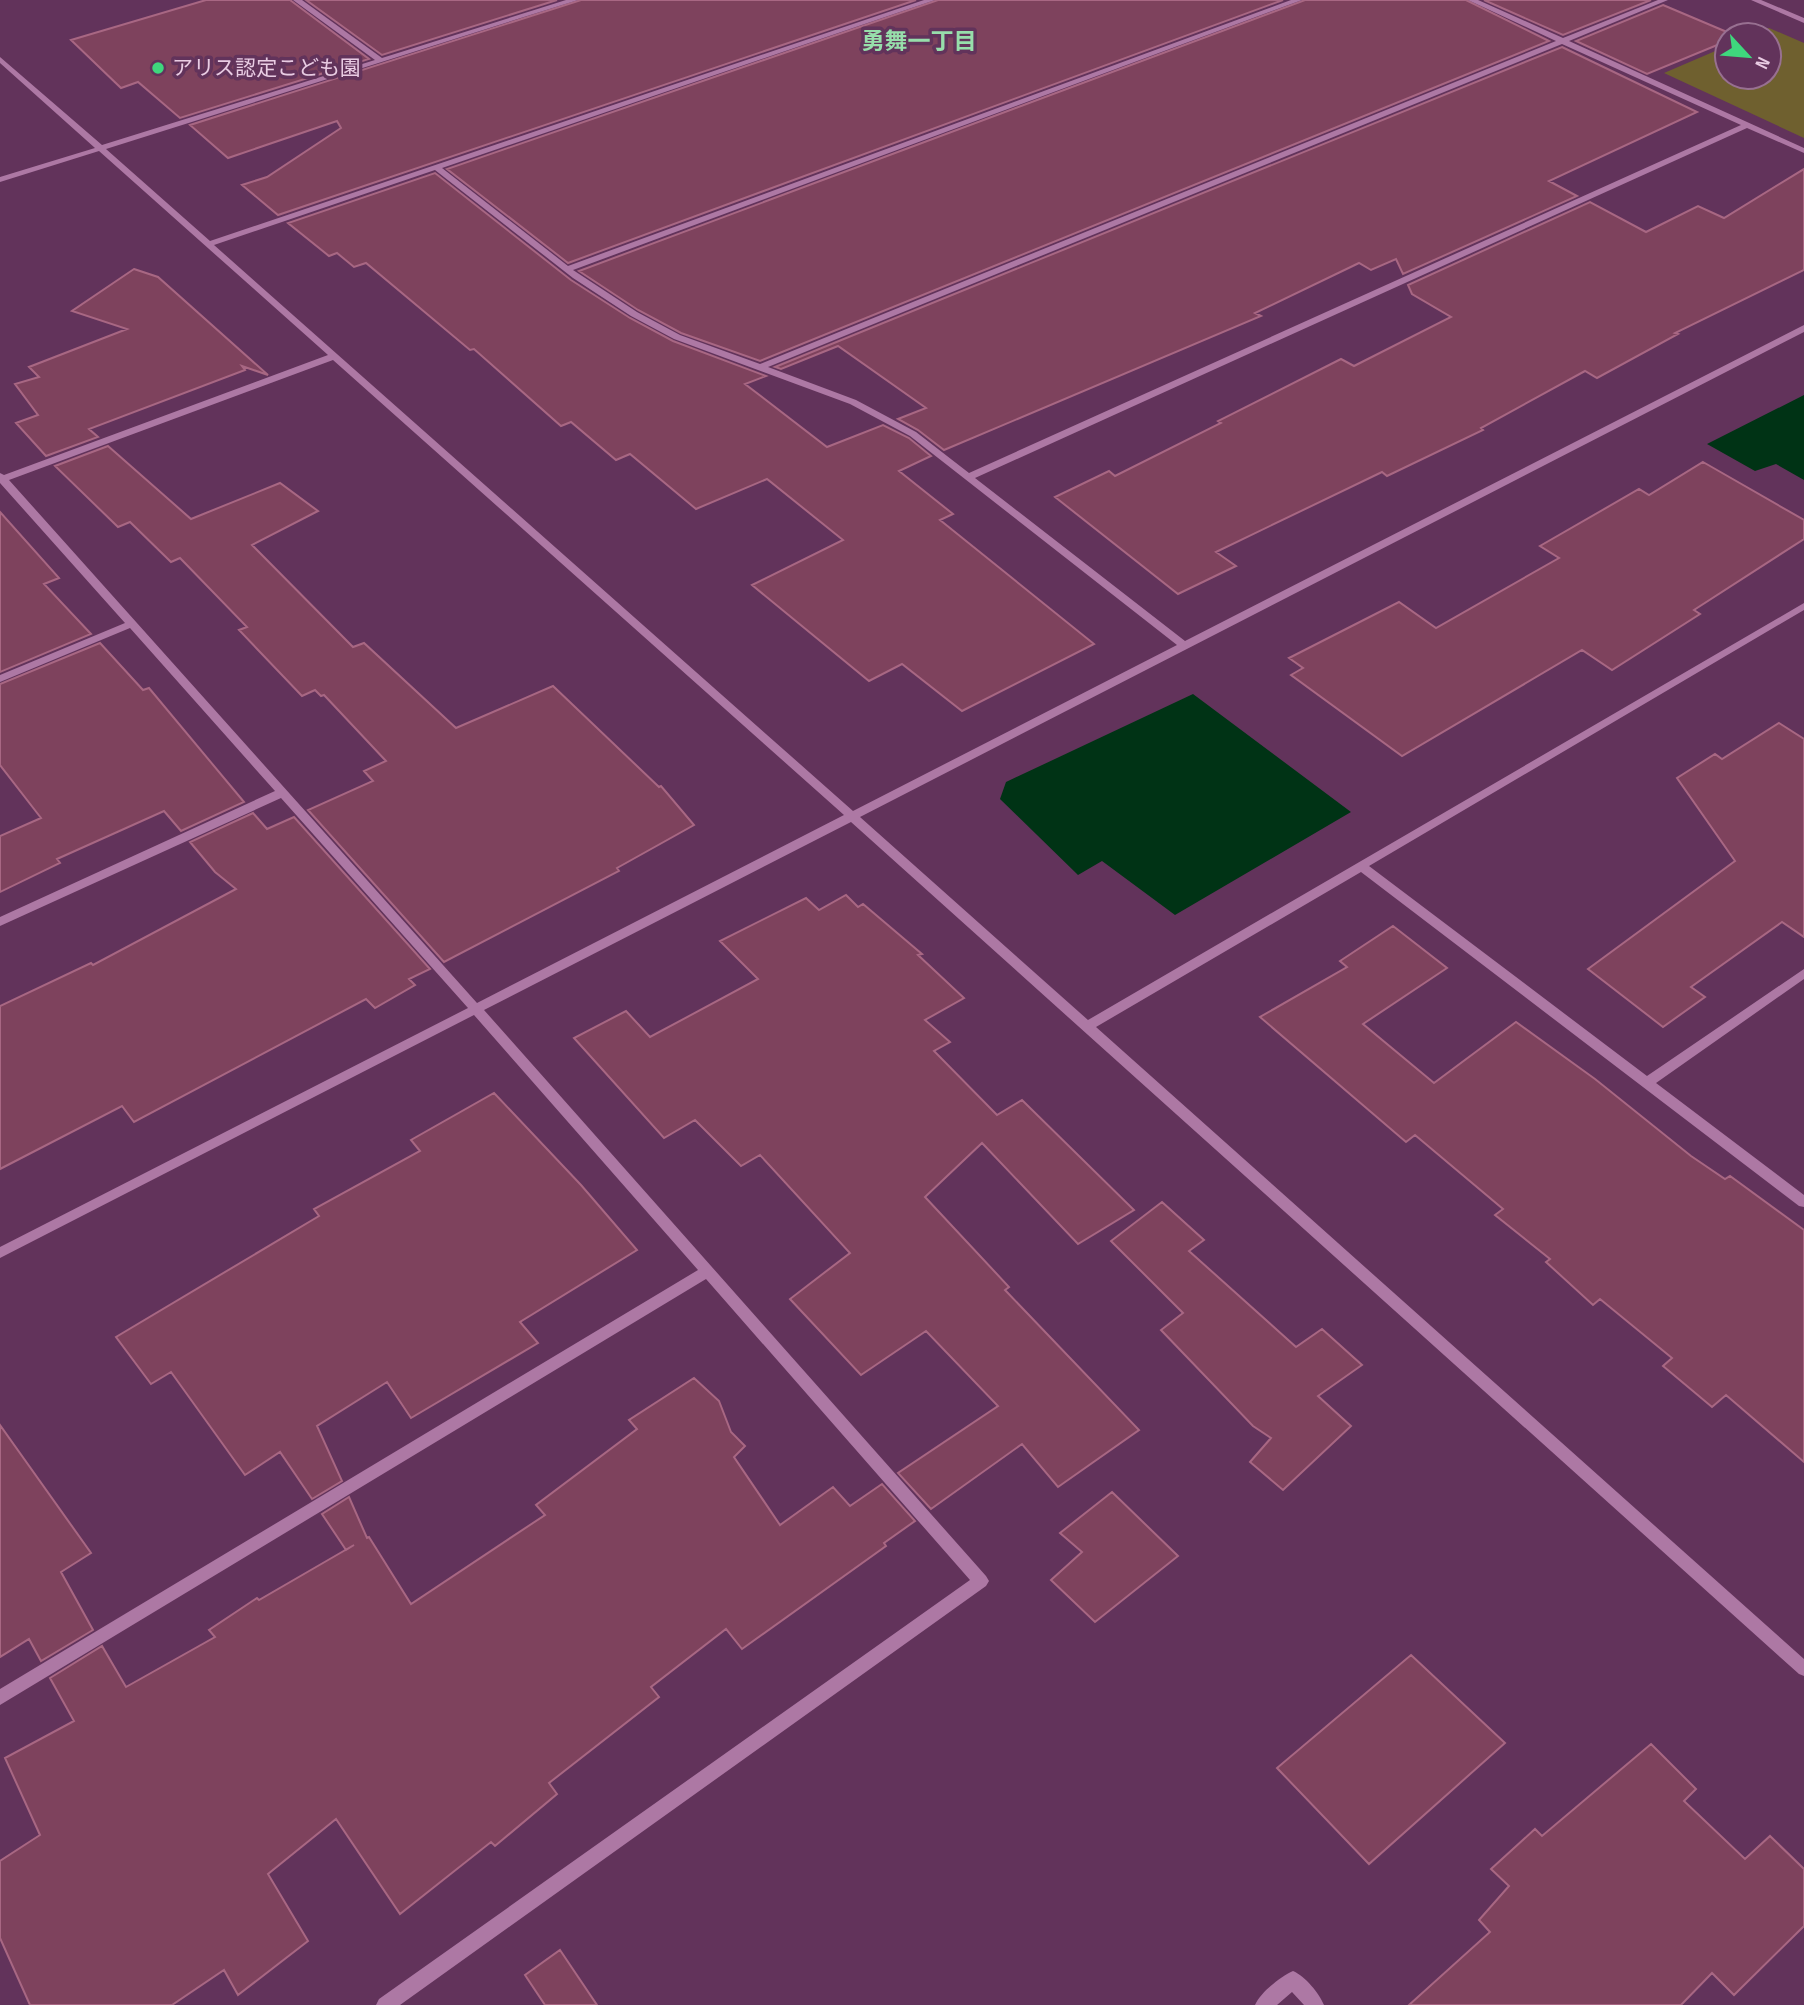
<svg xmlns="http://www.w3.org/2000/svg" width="1804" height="2005" font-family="'Sofia Sans Condensed','Noto Sans JP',sans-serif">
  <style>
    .green { fill: #6f602f }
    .water { fill: #003315 }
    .building { fill: #7e425d; stroke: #a86783; stroke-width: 2 }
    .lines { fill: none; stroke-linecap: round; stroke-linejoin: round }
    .minor { fill: #ad78a4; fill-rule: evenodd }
    .poi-dot { fill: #3fd77d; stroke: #62335b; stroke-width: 2.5 }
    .labels { text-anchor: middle; stroke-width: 7; stroke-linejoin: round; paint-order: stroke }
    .far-poi-label { font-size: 21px; fill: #e9cce3; stroke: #62335b; text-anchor: start }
    .far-neighbourhood-label { font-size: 23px; font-weight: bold; fill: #97deab; stroke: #62335b }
  </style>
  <rect width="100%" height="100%" fill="#62335b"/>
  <path class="green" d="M 1769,28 L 1804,43 L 1804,138 L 1664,73 L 1727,46 L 1727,77 L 1769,77 L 1769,35 L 1752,35 Z"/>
  <path class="water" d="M 1804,395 L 1804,480 L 1776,464 L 1755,471 L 1707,444 Z
    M 1193,694 L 1351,812 L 1175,915 L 1102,861 L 1078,875 L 1000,799 L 1006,782 Z"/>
  <path class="building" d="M 206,0 L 290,0 L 369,59 L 180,118 L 138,82 L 121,88 L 71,40 Z
    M 306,0 L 557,0 L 382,55 Z
    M 581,0 L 916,0 L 278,215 L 242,185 L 267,177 L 341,128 L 337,121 L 228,158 L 190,125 Z
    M 938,0 L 1283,0 L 568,263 L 447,169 Z
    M 1305,0 L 1466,0 L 1549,41 L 760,361 L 681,333 L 638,310 L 579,271 Z
    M 1484,0 L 1651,0 L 1563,35 Z
    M 1663,5 L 1734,35 L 1727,35 L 1727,41 L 1647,74 L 1576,41 Z
    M 1562,47 L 1697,112 L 1549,181 L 1577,196 L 1403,274 L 1396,259 L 1371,270 L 1359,263 L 1255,313 L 1261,316 L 944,450 L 918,430 L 898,419 L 926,408 L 838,346 L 781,369 L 775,367 Z
    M 1804,169 L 1804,270 L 1675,333 L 1678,334 L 1597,378 L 1585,371 L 1481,428 L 1483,430 L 1387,476 L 1382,472 L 1216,552 L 1236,566 L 1178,594 L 1055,497 L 1109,471 L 1115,476 L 1221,423 L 1218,421 L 1341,359 L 1354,366 L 1451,317 L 1412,294 L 1408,285 L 1590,202 L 1646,232 L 1698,206 L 1724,218 Z
    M 435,173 L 571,280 L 630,318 L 673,341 L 766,376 L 745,384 L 827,447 L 883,425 L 909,438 L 931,456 L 899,471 L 953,514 L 940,520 L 1094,644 L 962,711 L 902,664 L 869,681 L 752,585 L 843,540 L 767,479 L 696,509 L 630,454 L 616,460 L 571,422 L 561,426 L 474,349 L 470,350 L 366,263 L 354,267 L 337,253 L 329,256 L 288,223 Z
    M 134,269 L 158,277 L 268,375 L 242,366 L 245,370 L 89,429 L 98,437 L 46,456 L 16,423 L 38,415 L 15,384 L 39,377 L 29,367 L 127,329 L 72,311 Z
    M 108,446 L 191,519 L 280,483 L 318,511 L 252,545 L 353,647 L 364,643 L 456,728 L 553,686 L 659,787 L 661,786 L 694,825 L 617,868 L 619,871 L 444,962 L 308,810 L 373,781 L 364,771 L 386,761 L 324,695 L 321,696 L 315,690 L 302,696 L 239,630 L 247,627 L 180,558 L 171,562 L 130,522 L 118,527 L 55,466 Z
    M 1703,462 L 1804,520 L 1804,539 L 1694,610 L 1700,614 L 1612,670 L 1582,650 L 1402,756 L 1291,675 L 1303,668 L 1289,658 L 1399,602 L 1436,628 L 1559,558 L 1540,546 L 1639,489 L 1649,495 Z
    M 0,512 L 59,578 L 44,584 L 91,634 L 0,672 Z
    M 100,643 L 143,690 L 149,688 L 244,802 L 181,831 L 164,811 L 57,859 L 60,863 L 0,892 L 0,836 L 41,818 L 0,765 L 0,684 Z
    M 1779,723 L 1804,739 L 1804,937 L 1782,922 L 1691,987 L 1705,997 L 1663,1027 L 1588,969 L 1735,861 L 1677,778 L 1715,754 L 1722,759 Z
    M 253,813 L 267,829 L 294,817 L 430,969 L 409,979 L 415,985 L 375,1008 L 366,999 L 134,1122 L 122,1106 L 0,1169 L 0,1006 L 91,963 L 93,965 L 236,889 L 215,872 L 190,842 Z
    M 846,895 L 858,907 L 863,904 L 922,954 L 918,955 L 964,998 L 925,1020 L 950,1042 L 934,1051 L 997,1115 L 1022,1100 L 1134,1210 L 1078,1244 L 982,1143 L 925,1197 L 1009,1287 L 1005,1290 L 1139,1430 L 1058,1487 L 1022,1444 L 931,1509 L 898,1473 L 998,1406 L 926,1331 L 861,1375 L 790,1299 L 850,1253 L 760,1155 L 741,1166 L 695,1120 L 664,1138 L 574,1038 L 626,1011 L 650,1037 L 758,979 L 720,941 L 806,898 L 819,910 Z
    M 1393,926 L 1447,968 L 1363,1024 L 1434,1083 L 1516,1022 L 1595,1079 L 1691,1156 L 1725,1179 L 1730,1176 L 1804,1230 L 1804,1462 L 1726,1395 L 1712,1407 L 1663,1366 L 1672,1358 L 1600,1299 L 1593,1305 L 1546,1262 L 1550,1259 L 1495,1215 L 1503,1209 L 1415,1135 L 1406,1142 L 1260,1017 L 1347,967 L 1340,961 Z
    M 494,1093 L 581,1185 L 637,1250 L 520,1322 L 538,1343 L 411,1418 L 387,1382 L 317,1426 L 342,1481 L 312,1499 L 280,1452 L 245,1475 L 171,1372 L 151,1384 L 116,1337 L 319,1216 L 314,1209 L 420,1151 L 411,1140 Z
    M 1162,1202 L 1204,1240 L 1189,1251 L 1296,1347 L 1322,1329 L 1362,1365 L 1318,1396 L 1351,1426 L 1283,1490 L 1250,1462 L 1271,1438 L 1253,1426 L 1161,1330 L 1183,1313 L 1111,1241 Z
    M 694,1378 L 719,1401 L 731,1432 L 745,1446 L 734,1457 L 780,1525 L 833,1487 L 850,1506 L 882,1484 L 915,1521 L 884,1543 L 886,1546 L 742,1649 L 726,1629 L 651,1687 L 659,1697 L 549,1783 L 557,1794 L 495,1846 L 491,1842 L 400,1914 L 336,1819 L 268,1874 L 308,1941 L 238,1995 L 224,1970 L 172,2005 L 30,2005 L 0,1938 L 0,1861 L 40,1835 L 5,1758 L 74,1721 L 50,1678 L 102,1646 L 126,1687 L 215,1637 L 209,1630 L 257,1598 L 259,1600 L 354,1545 L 346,1550 L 322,1514 L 349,1497 L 367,1538 L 369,1537 L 411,1604 L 545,1515 L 536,1505 L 637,1429 L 629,1420 Z
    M 0,1425 L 91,1553 L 61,1572 L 93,1630 L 41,1661 L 29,1639 L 0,1657 Z
    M 1112,1492 L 1178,1556 L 1095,1622 L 1051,1580 L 1082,1552 L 1060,1533 Z
    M 1411,1655 L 1505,1743 L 1369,1864 L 1277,1768 Z
    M 1651,1744 L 1696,1789 L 1684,1801 L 1745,1859 L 1770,1836 L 1804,1869 L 1804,1926 L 1734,1995 L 1712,1973 L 1681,2005 L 1409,2005 L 1490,1932 L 1479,1920 L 1509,1886 L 1491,1869 L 1535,1829 L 1542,1836 Z
    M 560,1950 L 597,2005 L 545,2005 L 525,1975 Z"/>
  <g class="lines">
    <path class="minor" d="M 293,0 L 302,0 L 382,58 L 566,0 L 578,0 L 106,149 L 210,241 L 924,0 L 935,0 L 442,168 L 568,266 L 1291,0 L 1302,0 L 573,270 L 637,312 L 680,335 L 760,364 L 1556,41 L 1468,0 L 1478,0 L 1563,38 L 1658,0 L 1668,0 L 1569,41 L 1804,148 L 1804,153 L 1747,128 L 975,478 L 1185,641 L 1804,325 L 1804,332 L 860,817 L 1088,1020 L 1804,603 L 1804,610 L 1369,866 L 1647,1076 L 1804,969 L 1804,979 L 1656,1083 L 1804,1195 L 1804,1207 L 1799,1206 L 1361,872 L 1096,1027 L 1804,1659 L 1804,1676 L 1799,1674 L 851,822 L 484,1010 L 986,1576 L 989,1581 L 986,1586 L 400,2005 L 376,2005 L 379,1999 L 970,1580 L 706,1279 L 0,1705 L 0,1689 L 698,1270 L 474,1015 L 0,1258 L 0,1247 L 468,1008 L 281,798 L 0,926 L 0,917 L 275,791 L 130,628 L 0,682 L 0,675 L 125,623 L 0,483 L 0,473 L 4,475 L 328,355 L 99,151 L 0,182 L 0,177 L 95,148 L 0,63 L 0,57 L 102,145 L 375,60 ZM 1562,44 L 1741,125 L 969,473 L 916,432 L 856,400 L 768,367 ZM 435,170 L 573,278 L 631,316 L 674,339 L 850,404 L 910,436 L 1177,645 L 853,811 L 214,245 ZM 333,360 L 844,815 L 477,1003 L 9,480 Z
      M 1751,0 L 1761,0 L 1804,18 L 1804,23 Z
      M 1293,1971 C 1305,1976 1319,1993 1324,2005 L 1304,2005 L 1292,1992 L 1277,2005 L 1255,2005 C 1261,1992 1280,1977 1293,1971 Z"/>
  </g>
  <circle class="poi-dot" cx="158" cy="68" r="7"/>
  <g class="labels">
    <g class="far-poi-label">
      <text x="172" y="75">アリス認定こども園</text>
    </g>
    <g class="far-neighbourhood-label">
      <text x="919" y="49">勇舞一丁目</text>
    </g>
  </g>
  <g transform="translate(1748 56) rotate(116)"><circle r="33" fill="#62335b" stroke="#987091" stroke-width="2"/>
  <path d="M0-5L12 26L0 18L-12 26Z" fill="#3fd77d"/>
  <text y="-10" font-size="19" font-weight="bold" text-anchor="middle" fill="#e9cce3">N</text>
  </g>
</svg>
